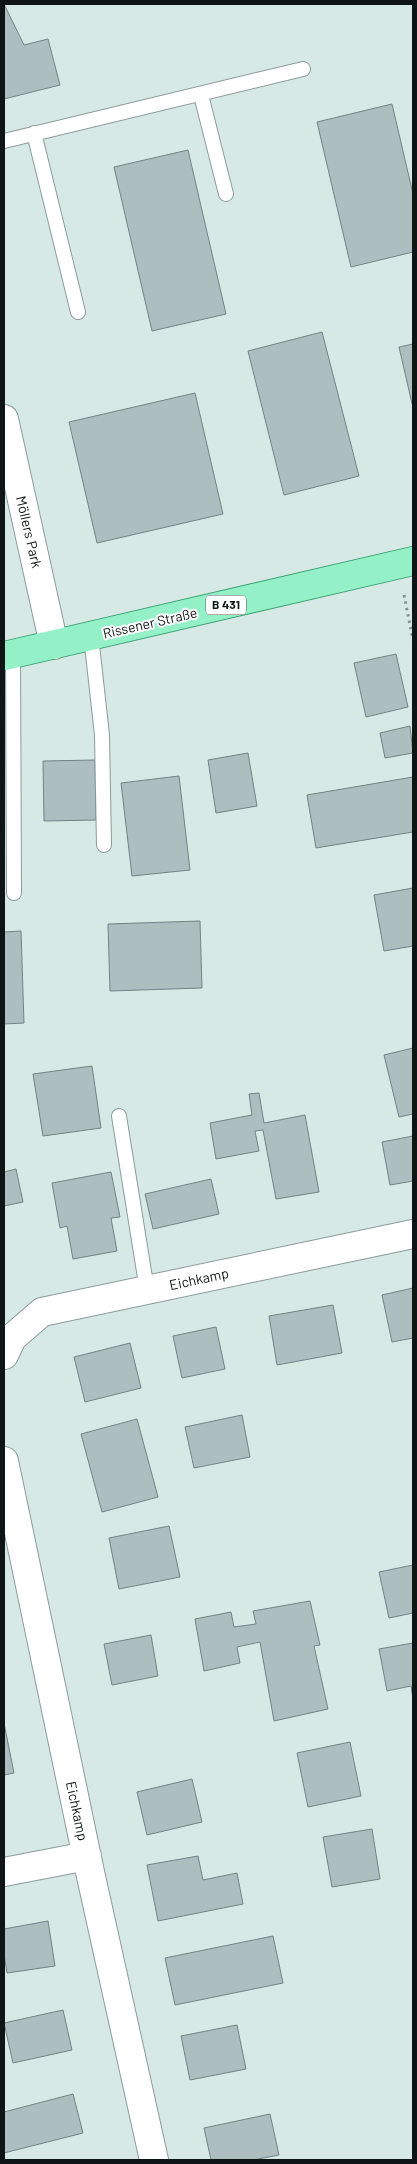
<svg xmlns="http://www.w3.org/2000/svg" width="417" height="2164" font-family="Barlow,sans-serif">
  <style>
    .building { fill: #adbec0; stroke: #738385 }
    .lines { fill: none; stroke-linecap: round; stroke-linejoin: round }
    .lane-casing { stroke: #8c9c99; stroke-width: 16 }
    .street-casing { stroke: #8c9c99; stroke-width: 30 }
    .primary-casing { stroke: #379e70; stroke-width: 30 }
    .path { stroke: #869390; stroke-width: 3; stroke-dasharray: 2.5 4; stroke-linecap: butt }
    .lane { stroke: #fff; stroke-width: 14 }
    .street { stroke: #fff; stroke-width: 28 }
    .primary { stroke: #94f1c7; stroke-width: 28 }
    .labels { text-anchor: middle; stroke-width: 4; stroke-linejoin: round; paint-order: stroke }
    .shield { fill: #fff; stroke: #575b5a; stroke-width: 1 }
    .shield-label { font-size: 12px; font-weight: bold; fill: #0f1514 }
    .street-label { font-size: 14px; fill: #0f1514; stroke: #fff }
  </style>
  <rect width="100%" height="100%" fill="#d7e9e5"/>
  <path class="building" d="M 4,4 L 24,45 L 48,39 L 60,85 L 4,99 Z
    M 392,104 L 413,194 L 413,252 L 351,267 L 317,122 Z
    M 188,150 L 226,314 L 152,331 L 114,167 Z
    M 322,332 L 359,476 L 284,495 L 248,351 Z
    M 413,344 L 413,408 L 399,347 Z
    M 195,393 L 223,514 L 97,543 L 69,422 Z
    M 396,654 L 408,707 L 366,717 L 354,663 Z
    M 410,726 L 413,753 L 385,758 L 380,733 Z
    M 248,753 L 257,806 L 216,813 L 208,760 Z
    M 95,760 L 96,820 L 44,821 L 43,761 Z
    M 179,776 L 190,870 L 132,876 L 121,783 Z
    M 413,777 L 413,832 L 316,848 L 307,795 Z
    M 413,888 L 413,946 L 384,951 L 374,895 Z
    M 200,921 L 202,988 L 110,991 L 108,924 Z
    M 21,931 L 24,1023 L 4,1024 L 4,932 Z
    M 413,1048 L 413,1114 L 399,1117 L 384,1055 Z
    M 92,1066 L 101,1128 L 43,1136 L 33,1074 Z
    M 259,1093 L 264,1123 L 305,1115 L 319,1192 L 276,1199 L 263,1130 L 255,1131 L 259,1151 L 216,1159 L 210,1123 L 252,1115 L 249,1094 Z
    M 413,1136 L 413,1181 L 390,1185 L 382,1142 Z
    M 16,1169 L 23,1202 L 4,1206 L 4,1172 Z
    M 111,1172 L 120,1217 L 111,1218 L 117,1251 L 73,1259 L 67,1226 L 60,1228 L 52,1183 Z
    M 211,1179 L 219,1214 L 153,1229 L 145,1194 Z
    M 413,1288 L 413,1338 L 392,1342 L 382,1295 Z
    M 333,1305 L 342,1353 L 277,1365 L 269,1316 Z
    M 216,1327 L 225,1369 L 182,1378 L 173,1336 Z
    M 130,1343 L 141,1388 L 85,1402 L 74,1357 Z
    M 242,1415 L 250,1457 L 194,1468 L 185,1427 Z
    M 137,1419 L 158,1497 L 102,1512 L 81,1434 Z
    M 169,1526 L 180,1577 L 119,1589 L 109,1538 Z
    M 413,1565 L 413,1613 L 389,1618 L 379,1572 Z
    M 310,1601 L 320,1645 L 314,1646 L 328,1709 L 274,1721 L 260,1642 L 237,1647 L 240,1663 L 204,1671 L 195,1619 L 231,1612 L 234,1627 L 256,1624 L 253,1611 Z
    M 151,1635 L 158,1676 L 112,1685 L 104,1644 Z
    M 413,1643 L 413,1699 L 411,1686 L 387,1691 L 379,1649 Z
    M 4,1723 L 14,1773 L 4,1775 Z
    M 350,1742 L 361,1796 L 308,1807 L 297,1753 Z
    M 192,1779 L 202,1822 L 147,1835 L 137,1792 Z
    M 372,1829 L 380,1879 L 332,1887 L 323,1837 Z
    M 198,1856 L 203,1880 L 237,1873 L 243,1904 L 158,1921 L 147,1865 Z
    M 48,1921 L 55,1966 L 7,1973 L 4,1955 L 4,1929 Z
    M 273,1936 L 283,1983 L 175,2005 L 165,1958 Z
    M 63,2010 L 72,2050 L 13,2063 L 4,2023 Z
    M 237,2025 L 246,2069 L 190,2080 L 181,2036 Z
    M 73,2094 L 83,2133 L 4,2153 L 4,2112 Z
    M 270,2114 L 279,2155 L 253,2160 L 211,2160 L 204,2128 Z"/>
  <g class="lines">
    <defs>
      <path id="lane" d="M 201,95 L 226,194
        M 34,133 L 78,312
        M 4,141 L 303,69
        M 91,636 L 102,735 L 104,845
        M 13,654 L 14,893
        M 119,1116 L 147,1290"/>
      <path id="street" d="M 4,419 L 54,645
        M 4,1355 L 12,1338 L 42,1312 L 413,1234
        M 4,1461 L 90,1872 L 154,2160
        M 4,1872 L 87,1856"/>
      <path id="primary" d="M 4,656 L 413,561"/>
    </defs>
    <use href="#lane" class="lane-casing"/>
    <use href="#street" class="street-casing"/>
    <use href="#primary" class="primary-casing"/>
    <path class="path" d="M 404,595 L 413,640"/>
    <use href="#lane" class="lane"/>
    <use href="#street" class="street"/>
    <use href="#primary" class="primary"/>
  </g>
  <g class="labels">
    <rect class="shield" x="206" y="595.5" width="40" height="19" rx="4"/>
    <g class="shield-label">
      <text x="226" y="609">B 431</text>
    </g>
    <g class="street-label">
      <text transform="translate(29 532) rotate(77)" y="5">Möllers Park</text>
      <text transform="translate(150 623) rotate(-13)" y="5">Rissener Straße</text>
      <text transform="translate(199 1279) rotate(-12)" y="5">Eichkamp</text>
      <text transform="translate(77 1811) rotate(78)" y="5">Eichkamp</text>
    </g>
  </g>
  <rect width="417" height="2164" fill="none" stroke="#0f1514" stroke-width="10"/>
</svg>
